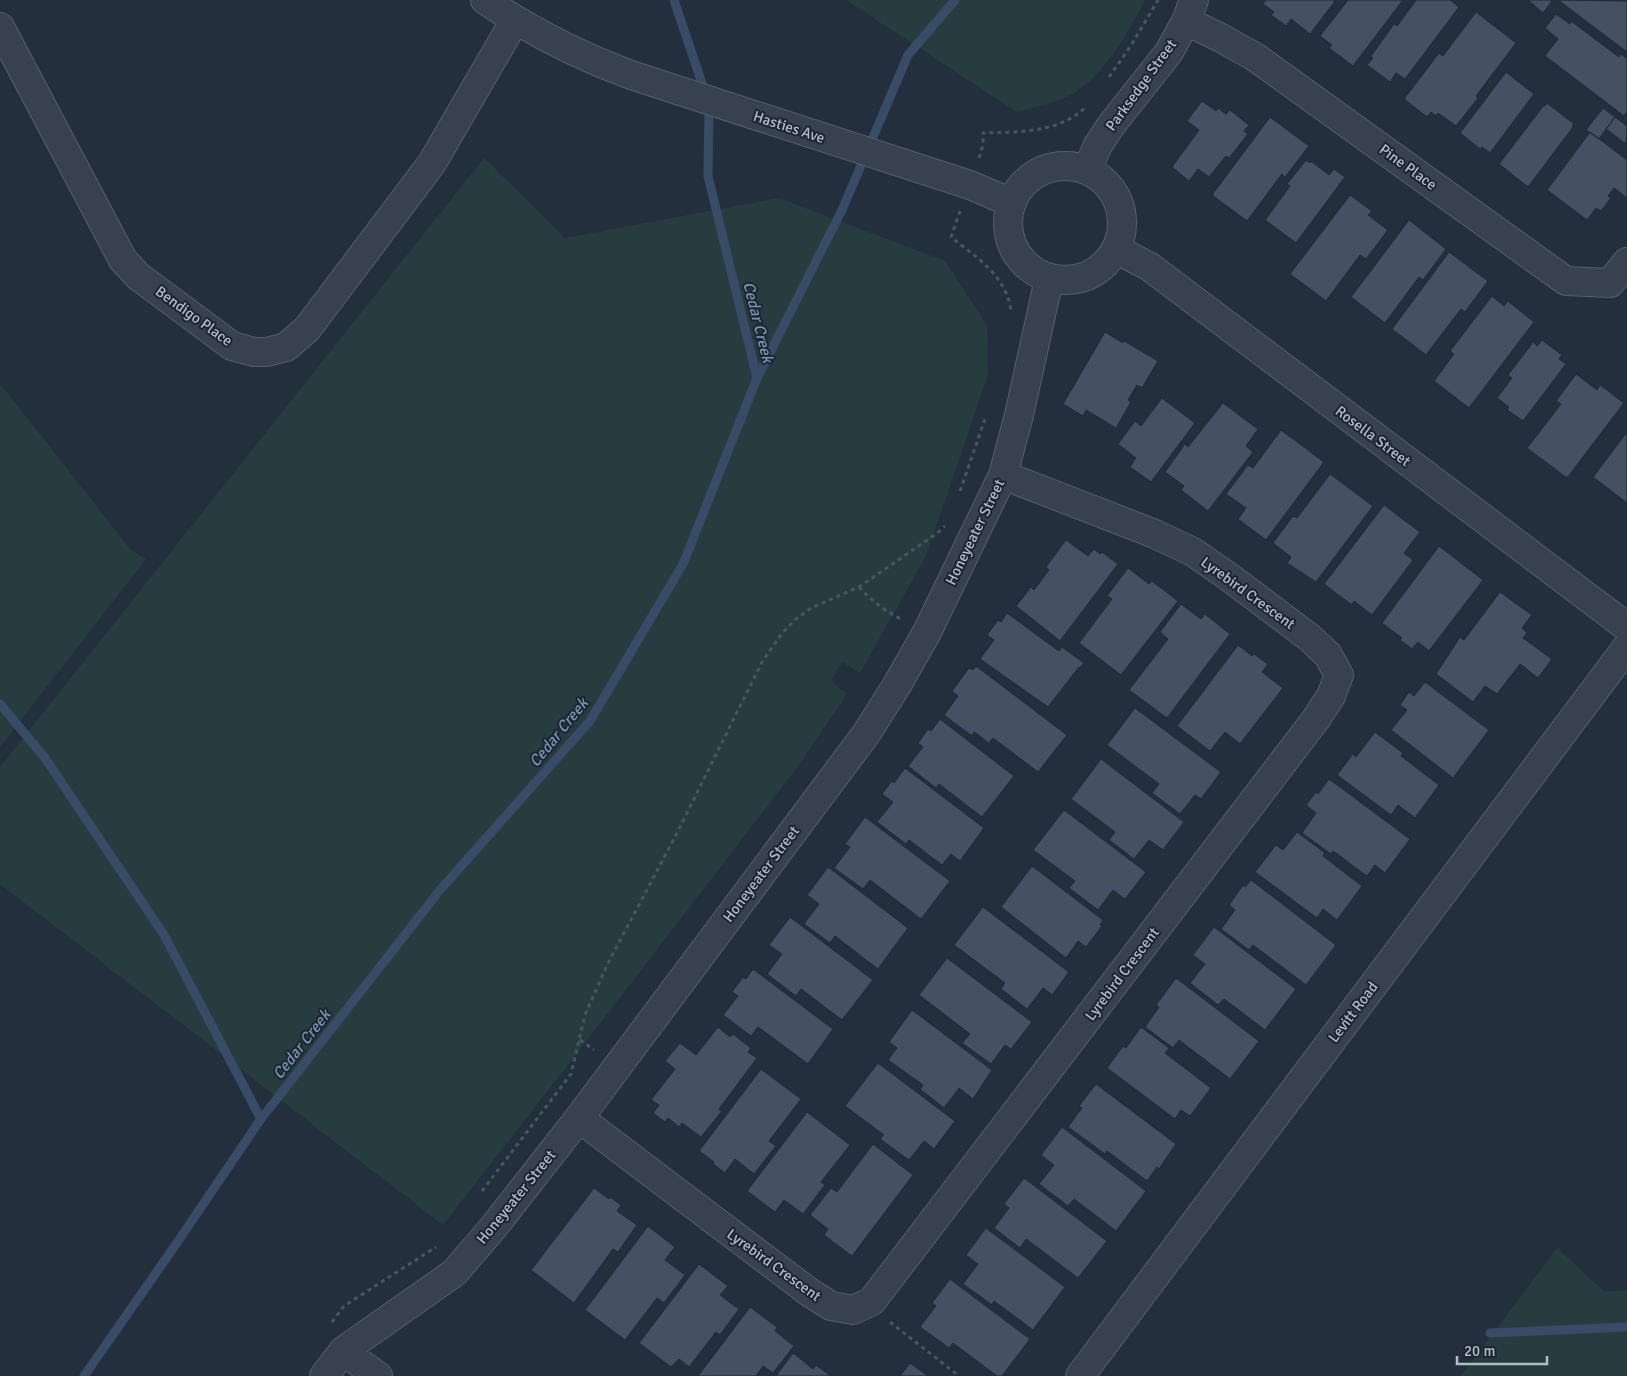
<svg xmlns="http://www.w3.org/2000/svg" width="1627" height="1376" font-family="Signika,sans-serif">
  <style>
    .green { fill: #263c3f }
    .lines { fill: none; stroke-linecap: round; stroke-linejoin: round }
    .stream { stroke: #394c67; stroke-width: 9 }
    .building { fill: #455162; stroke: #1f2835 }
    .street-casing { stroke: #565f6c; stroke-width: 30 }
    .path { stroke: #44595c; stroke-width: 3; stroke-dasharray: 4 4; stroke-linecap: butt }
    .street { stroke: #38414e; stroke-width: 28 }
    .labels { text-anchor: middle; stroke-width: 4; stroke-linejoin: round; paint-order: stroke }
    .street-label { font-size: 15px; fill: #b4bcc9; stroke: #1d2633 }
    .water-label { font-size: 16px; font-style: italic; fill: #7c92b1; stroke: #1d2633 }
  </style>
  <rect width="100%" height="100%" fill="#242f3e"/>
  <path class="green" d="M 846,0 L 1145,0 C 1127,35 1100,84 1062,99 C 1047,105 1031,108 1017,112 Z
    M 484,158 L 565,238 L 779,198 L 945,261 L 987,325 L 988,375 L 926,556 L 860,673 L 842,662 L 831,681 L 847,694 L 799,765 L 592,1034 L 443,1225 L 0,884 L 0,767 Z
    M 0,386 L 6,391 L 131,550 L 146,559 L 0,747 Z
    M 1557,1248 L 1605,1292 L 1627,1290 L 1627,1376 L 1461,1376 Z"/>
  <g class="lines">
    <path class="stream" d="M 757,378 L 842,210 L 908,55 L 955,0
      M 0,704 L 45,758 L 164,935 L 261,1119
      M 1490,1333 L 1627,1327
      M 84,1376 L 172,1250 L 261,1119 L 440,890 L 590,721 L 683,564 L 757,378 L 708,176 L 709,104 L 674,0"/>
  </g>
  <path class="building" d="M 1266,0 L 1334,0 L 1335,1 L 1310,34 L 1291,19 L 1286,26 L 1271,15 L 1274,12 L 1263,4 Z
    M 1348,0 L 1403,0 L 1353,66 L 1329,48 L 1332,45 L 1320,36 Z
    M 1416,0 L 1450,0 L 1459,7 L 1405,79 L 1396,73 L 1390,82 L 1367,65 L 1373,58 L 1371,56 L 1394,24 L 1397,26 Z
    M 1528,0 L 1550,0 L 1552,1 L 1543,13 Z
    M 1558,0 L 1627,1 L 1627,52 Z
    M 1476,12 L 1516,43 L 1476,96 L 1478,98 L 1456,126 L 1438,113 L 1436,116 L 1431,112 L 1427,117 L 1404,99 L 1439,53 L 1443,56 Z
    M 1556,14 L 1570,24 L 1571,21 L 1619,57 L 1621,54 L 1627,59 L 1627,111 L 1624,116 L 1545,56 L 1558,39 L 1545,28 Z
    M 1506,72 L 1534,94 L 1490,153 L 1482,147 L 1480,149 L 1460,133 Z
    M 1202,101 L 1216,111 L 1218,108 L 1226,114 L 1230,110 L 1249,125 L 1244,131 L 1248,134 L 1229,158 L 1226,156 L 1209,177 L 1198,169 L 1189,181 L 1172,167 L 1199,130 L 1187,121 Z
    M 1547,103 L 1574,124 L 1572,126 L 1573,127 L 1528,187 L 1499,164 L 1544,105 L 1545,106 Z
    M 1603,108 L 1615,117 L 1599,139 L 1586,130 Z
    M 1270,117 L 1309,146 L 1285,177 L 1282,174 L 1247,221 L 1212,195 Z
    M 1615,117 L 1627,126 L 1626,144 L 1606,129 Z
    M 1590,132 L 1627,160 L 1627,198 L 1614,188 L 1608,196 L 1611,198 L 1601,211 L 1596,208 L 1587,220 L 1547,190 Z
    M 1306,160 L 1310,163 L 1311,161 L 1329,175 L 1334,169 L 1345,177 L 1296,243 L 1265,220 L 1290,186 L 1287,184 Z
    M 1350,195 L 1372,211 L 1368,215 L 1388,230 L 1366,259 L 1360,255 L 1326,301 L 1290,274 Z
    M 1409,220 L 1446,249 L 1423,280 L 1419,277 L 1385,323 L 1351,297 Z
    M 1449,252 L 1488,281 L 1465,312 L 1461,309 L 1426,355 L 1392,329 Z
    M 1492,296 L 1504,306 L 1508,301 L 1534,322 L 1469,408 L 1434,381 L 1454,354 L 1450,351 Z
    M 1105,332 L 1123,343 L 1124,341 L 1158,361 L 1142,388 L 1137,385 L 1128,400 L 1131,402 L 1116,428 L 1086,410 L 1083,416 L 1063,404 Z
    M 1542,340 L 1562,355 L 1559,359 L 1566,364 L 1523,421 L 1507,410 L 1509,407 L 1497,398 L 1512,378 L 1508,375 L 1533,342 L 1537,346 Z
    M 1576,374 L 1597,390 L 1600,385 L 1624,403 L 1567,478 L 1527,448 L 1561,404 L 1556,401 Z
    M 1162,398 L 1195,423 L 1151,482 L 1130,467 L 1136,458 L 1118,444 L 1135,421 L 1141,426 Z
    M 1223,403 L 1258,429 L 1246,446 L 1253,452 L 1208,511 L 1181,490 L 1184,486 L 1165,472 L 1185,444 L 1188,447 Z
    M 1281,430 L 1324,462 L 1266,540 L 1238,519 L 1246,508 L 1226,494 L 1248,465 L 1253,468 Z
    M 1627,432 L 1627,503 L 1593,477 Z
    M 1330,474 L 1373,506 L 1316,582 L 1287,563 L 1291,557 L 1273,543 L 1293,516 L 1297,518 Z
    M 1384,505 L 1420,532 L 1404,553 L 1413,560 L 1372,615 L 1354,601 L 1352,605 L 1324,584 Z
    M 1066,540 L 1088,556 L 1094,549 L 1100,554 L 1102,552 L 1118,564 L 1060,641 L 1016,606 L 1031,587 L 1034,590 L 1049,570 L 1046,567 Z
    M 1439,546 L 1483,580 L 1429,651 L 1418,642 L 1412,649 L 1400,640 L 1402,638 L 1382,623 Z
    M 1128,568 L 1149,584 L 1152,581 L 1178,601 L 1121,675 L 1079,643 L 1112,599 L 1107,596 Z
    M 1500,592 L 1532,615 L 1522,628 L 1527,633 L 1523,638 L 1552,659 L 1538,678 L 1520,664 L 1497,694 L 1485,686 L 1473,702 L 1436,674 L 1460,637 L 1464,640 Z
    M 1181,604 L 1201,619 L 1205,614 L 1230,634 L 1167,718 L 1129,690 L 1168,639 L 1160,632 Z
    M 1007,613 L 1059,651 L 1062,647 L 1084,663 L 1080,668 L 1079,667 L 1048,707 L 980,659 L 994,640 L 987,635 L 998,620 L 1001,622 Z
    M 1238,645 L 1252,656 L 1254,654 L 1268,664 L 1262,672 L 1283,688 L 1240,744 L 1225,732 L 1210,751 L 1177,726 Z
    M 976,666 L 1067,735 L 1038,772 L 993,738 L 989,743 L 974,732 L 972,736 L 944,715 L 958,696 L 952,691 L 969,668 L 973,670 Z
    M 1425,682 L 1489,730 L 1453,778 L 1391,730 L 1407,710 L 1400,705 L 1409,692 L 1414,696 Z
    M 1135,708 L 1221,772 L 1201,799 L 1195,795 L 1180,814 L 1152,793 L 1159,784 L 1107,745 Z
    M 940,719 L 1014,776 L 982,817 L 939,784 L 936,788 L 908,766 L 923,747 L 918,743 L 928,729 L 931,731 Z
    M 1375,732 L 1403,753 L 1401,756 L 1439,785 L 1415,818 L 1398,805 L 1391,815 L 1337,775 L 1353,754 L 1356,757 Z
    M 1101,759 L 1184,822 L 1163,850 L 1149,840 L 1134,859 L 1109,840 L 1115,832 L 1071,799 Z
    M 905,768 L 984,828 L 960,861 L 951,854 L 942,865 L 909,840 L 906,844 L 877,822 L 893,802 L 882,794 L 892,781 L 894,783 Z
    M 1329,779 L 1410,839 L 1385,873 L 1375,865 L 1367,876 L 1333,851 L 1331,854 L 1302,833 L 1316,813 L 1306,805 L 1316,792 L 1318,794 Z
    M 1064,810 L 1146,872 L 1125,899 L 1113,890 L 1098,910 L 1069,888 L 1075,881 L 1033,850 Z
    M 865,817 L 950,881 L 921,919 L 870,880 L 863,889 L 834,868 L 850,847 L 845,844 Z
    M 1297,832 L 1325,853 L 1323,856 L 1362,886 L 1337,920 L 1323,909 L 1317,918 L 1255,872 L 1276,845 L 1283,850 Z
    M 1032,866 L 1103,920 L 1100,925 L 1102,926 L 1086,947 L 1078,941 L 1066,958 L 1001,907 Z
    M 828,867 L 908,928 L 878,969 L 835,936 L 830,943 L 804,924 L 819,904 L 807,895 Z
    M 1251,880 L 1336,945 L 1306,985 L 1253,945 L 1249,950 L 1221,929 L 1235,910 L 1229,905 L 1243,885 L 1245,887 Z
    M 983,907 L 1069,972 L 1052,995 L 1043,988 L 1027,1009 L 1001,989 L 1005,983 L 954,945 Z
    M 790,917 L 873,980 L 842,1020 L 801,989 L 796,996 L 767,974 L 782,954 L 769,945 Z
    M 1214,927 L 1296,989 L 1265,1030 L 1224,999 L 1218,1005 L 1190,983 L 1205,964 L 1193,955 Z
    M 947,958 L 1032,1022 L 1011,1049 L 1005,1045 L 991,1064 L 962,1043 L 970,1034 L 919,995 Z
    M 753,969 L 833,1029 L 808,1064 L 758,1027 L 751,1036 L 723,1015 L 738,996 L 732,992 L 743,977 L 746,979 Z
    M 1176,978 L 1259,1041 L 1230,1079 L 1179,1040 L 1173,1048 L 1145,1027 L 1159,1007 L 1156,1005 Z
    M 912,1010 L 992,1070 L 973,1099 L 959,1088 L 944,1108 L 920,1089 L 923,1085 L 888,1060 L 897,1048 L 889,1042 Z
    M 718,1027 L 730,1037 L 733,1034 L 751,1048 L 748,1052 L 757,1058 L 719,1109 L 722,1111 L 701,1137 L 682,1123 L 679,1127 L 668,1118 L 665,1122 L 653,1113 L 659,1105 L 651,1100 L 675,1069 L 665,1061 L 680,1043 L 696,1055 Z
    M 1141,1027 L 1169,1048 L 1165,1053 L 1211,1088 L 1190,1116 L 1181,1110 L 1175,1119 L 1107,1068 L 1123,1046 L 1126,1048 Z
    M 878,1063 L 955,1121 L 934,1149 L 924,1141 L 909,1160 L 880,1139 L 884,1135 L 845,1106 Z
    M 761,1069 L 801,1099 L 769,1141 L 776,1146 L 754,1174 L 735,1159 L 725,1173 L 713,1164 L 714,1162 L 699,1151 Z
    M 1096,1084 L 1176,1144 L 1159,1169 L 1157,1167 L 1147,1181 L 1107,1151 L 1105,1154 L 1068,1127 L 1082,1108 L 1079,1106 Z
    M 807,1112 L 850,1145 L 821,1182 L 825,1185 L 803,1214 L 784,1200 L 775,1212 L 747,1191 Z
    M 1062,1127 L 1146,1191 L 1116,1231 L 1074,1199 L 1068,1206 L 1039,1184 L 1054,1165 L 1041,1155 Z
    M 873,1144 L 913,1175 L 852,1256 L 824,1235 L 828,1229 L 810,1215 L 831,1188 L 837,1192 Z
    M 1024,1178 L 1107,1241 L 1078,1278 L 1026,1239 L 1020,1248 L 994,1228 L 1009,1208 L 1004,1204 Z
    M 594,1188 L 609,1199 L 610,1197 L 621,1205 L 617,1211 L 637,1225 L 618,1252 L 613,1249 L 574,1303 L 531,1270 Z
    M 648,1226 L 675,1247 L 665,1260 L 685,1275 L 664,1303 L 657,1298 L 625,1340 L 585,1310 Z
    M 986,1228 L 1065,1287 L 1033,1330 L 994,1301 L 992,1305 L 963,1284 L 978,1264 L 966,1255 Z
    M 699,1264 L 728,1286 L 720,1295 L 739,1309 L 720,1335 L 716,1332 L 689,1367 L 679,1359 L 671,1367 L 639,1343 Z
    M 950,1279 L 1030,1339 L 1002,1376 L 997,1376 L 953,1343 L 949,1348 L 920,1327 L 936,1306 L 932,1303 Z
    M 750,1307 L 777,1327 L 775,1331 L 794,1346 L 773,1373 L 763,1366 L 756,1376 L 698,1376 Z
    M 793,1353 L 813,1369 L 816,1365 L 831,1376 L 776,1376 Z
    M 910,1363 L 928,1376 L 900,1376 Z"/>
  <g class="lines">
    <defs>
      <path id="street" d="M 485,0 C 530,31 580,56 631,75 L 970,185 L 1012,203
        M 1186,21 L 1221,38 L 1255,57 L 1566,281 L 1610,283 L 1627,262
        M 0,27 L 123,260 L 138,276 L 232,346 L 254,352 L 267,352 L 286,347 L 307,329 L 432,163 L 515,20
        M1008 223a57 57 0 1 1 114 0a57 57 0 1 1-114 0Z
        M 1087,170 L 1098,145 L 1112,124 L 1169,52 L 1186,21 L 1194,0
        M 1116,249 L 1150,267 L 1627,627
        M 579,1118 L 809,1292 L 831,1306 L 853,1310 L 872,1301 L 1316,719 L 1331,696 L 1339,675 L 1328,655 L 1310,638 L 1229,577 L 1193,552 L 1155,534 L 1003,475
        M 343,1351 L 378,1376
        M 324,1376 L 343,1351 L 454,1273 L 492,1229 L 579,1118 L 866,734 L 897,685 L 927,632 L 1003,475 L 1019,415 L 1049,279
        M 1080,1376 L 1627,647"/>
    </defs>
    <use href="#street" class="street-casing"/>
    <path class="path" d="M 1109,77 L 1132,44 L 1158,0
      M 979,158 L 983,145 L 983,133 C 1019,132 1060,133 1087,106
      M 960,211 L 951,237 C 977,258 1006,275 1011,311
      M 960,491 L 985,419
      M 859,587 C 871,600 885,611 901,619
      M 580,1040 L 594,1050
      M 482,1191 L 571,1074 L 585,1015 L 607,965 L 677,833 L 762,662 L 782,633 L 796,619 L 811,608 L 859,587 L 936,534 L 945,526
      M 332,1322 L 344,1306 L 436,1247
      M 890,1322 L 959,1376"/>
    <use href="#street" class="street"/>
  </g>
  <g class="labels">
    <g class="street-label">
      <text transform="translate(1141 85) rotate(-54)" y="5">Parksedge Street</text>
      <text transform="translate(789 127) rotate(18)" y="5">Hasties Ave</text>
      <text transform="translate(1408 167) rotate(36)" y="5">Pine Place</text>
      <text transform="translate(194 316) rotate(36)" y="5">Bendigo Place</text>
      <text transform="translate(1373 436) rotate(37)" y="5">Rosella Street</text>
      <text transform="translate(975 532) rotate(-64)" y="5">Honeyeater Street</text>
      <text transform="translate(1248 593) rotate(36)" y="5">Lyrebird Crescent</text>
      <text transform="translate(761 874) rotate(-53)" y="5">Honeyeater Street</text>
      <text transform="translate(1122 974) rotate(-53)" y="5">Lyrebird Crescent</text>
      <text transform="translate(1353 1012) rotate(-53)" y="5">Levitt Road</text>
      <text transform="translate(516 1197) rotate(-51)" y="5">Honeyeater Street</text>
      <text transform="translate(774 1265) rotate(36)" y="5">Lyrebird Crescent</text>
    </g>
    <g class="water-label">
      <text transform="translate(759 322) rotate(76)" y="6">Cedar Creek</text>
      <text transform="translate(558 732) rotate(-51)" y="6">Cedar Creek</text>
      <text transform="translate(301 1044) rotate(-52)" y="6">Cedar Creek</text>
    </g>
  </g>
  <path d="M1457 1356v8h90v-8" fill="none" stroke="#b4bcc9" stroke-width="2.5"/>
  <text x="1464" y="1356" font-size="15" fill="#b4bcc9" stroke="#1d2633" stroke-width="4" paint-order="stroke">20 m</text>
</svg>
